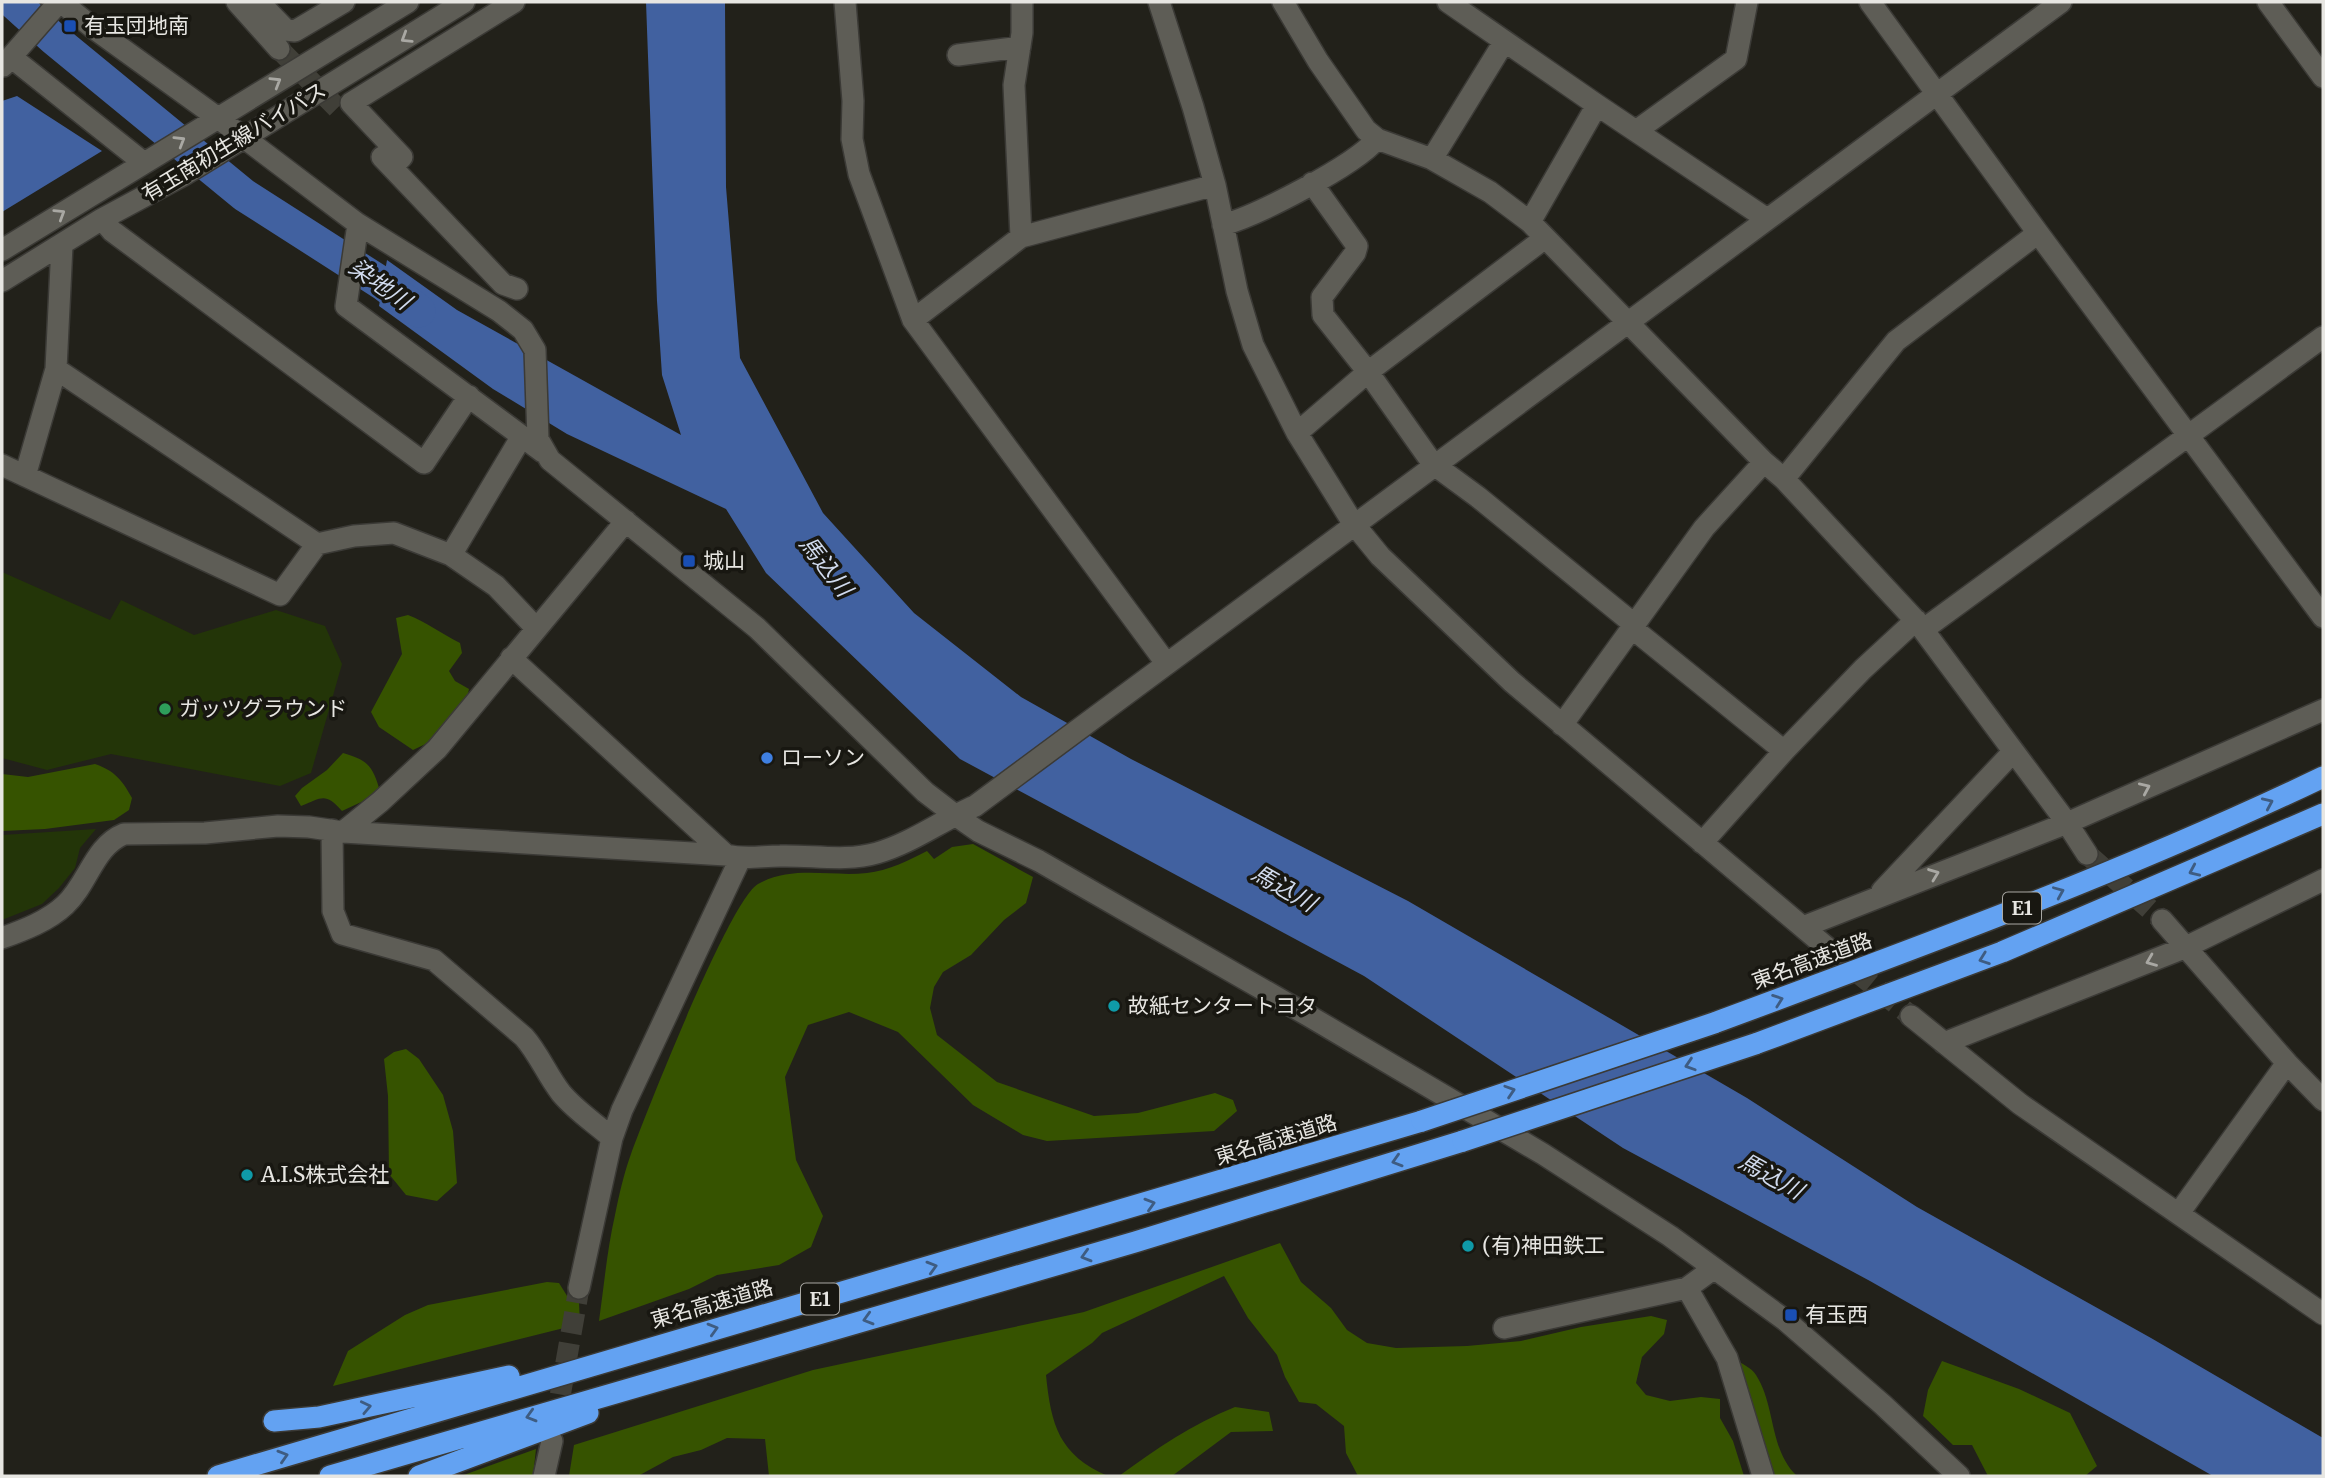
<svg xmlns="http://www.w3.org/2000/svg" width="2325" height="1478" font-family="Merriweather,'Noto Sans JP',serif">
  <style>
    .green { fill: #233508 }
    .forest { fill: #365300 }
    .water { fill: #4161a0 }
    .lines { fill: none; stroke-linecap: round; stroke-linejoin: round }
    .river { stroke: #4161a0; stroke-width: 33 }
    .minor-tunnel { stroke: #403f38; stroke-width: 21; stroke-dasharray: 21 10; stroke-linecap: butt }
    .minor-casing { stroke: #3b3a36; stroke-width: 24 }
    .highway-casing { stroke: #3b3a36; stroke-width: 24 }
    .minor { stroke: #5e5d56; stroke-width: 21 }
    .highway { stroke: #63a2f2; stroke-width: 21 }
    .highway-bridge-casing { stroke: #3b3a36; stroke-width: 24; stroke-linecap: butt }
    .highway-bridge { stroke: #63a2f2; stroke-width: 21 }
    .oneway { stroke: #a9a8a3 }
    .oneway2 { stroke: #3e5c82 }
    .transit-dot { fill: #1a4fb4; stroke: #181711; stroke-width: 2.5 }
    .leisure-dot { fill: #2e9e5b; stroke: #181711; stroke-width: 2.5 }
    .shop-dot { fill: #3f7fe0; stroke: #181711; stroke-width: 2.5 }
    .culture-dot { fill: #0f9aa8; stroke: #181711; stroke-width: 2.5 }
    .labels { text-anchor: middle; stroke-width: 7; stroke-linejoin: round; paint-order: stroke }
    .shield { fill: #181711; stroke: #a9a8a3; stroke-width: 2 }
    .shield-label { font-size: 19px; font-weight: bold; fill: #e7e6e2 }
    .poi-label { font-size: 21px; fill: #e7e6e2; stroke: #181711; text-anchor: start }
    .street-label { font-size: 21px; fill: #e7e6e2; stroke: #181711 }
    .water-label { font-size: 23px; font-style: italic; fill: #d1dbee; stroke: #181711 }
  </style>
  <rect width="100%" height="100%" fill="#22211a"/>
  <path class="green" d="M 2,572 L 110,620 L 121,600 L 194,635 L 276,610 L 325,626 L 342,664 L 311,773 L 280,786 L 111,754 L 47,770 L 2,758 Z
    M 96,829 L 80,848 L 75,868 L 59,888 L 42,904 L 2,920 L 2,835 Z"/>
  <path class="forest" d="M 408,615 C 426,622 442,634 460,643 L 462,653 L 449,671 L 455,681 L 469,689 L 466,702 L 436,739 L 413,750 L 379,727 L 371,712 L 402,654 L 396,618 Z
    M 343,753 C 366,760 372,764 379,788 L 372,797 L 342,811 C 325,792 322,798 301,806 L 295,796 L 302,788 L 327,770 Z
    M 95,764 C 115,771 122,780 132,798 L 129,810 L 114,820 L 45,829 L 2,831 L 2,774 L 28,777 Z
    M 973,844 L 1033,877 L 1026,903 L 1004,920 L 971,955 L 943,972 L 934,987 L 930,1008 L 937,1035 L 997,1082 L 1094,1116 L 1138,1113 L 1215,1093 L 1233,1100 L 1237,1111 L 1214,1131 L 1047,1141 L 1023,1135 L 973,1105 L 898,1032 L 849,1012 L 808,1025 L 785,1077 L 796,1160 L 823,1216 L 811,1247 L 779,1265 L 717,1275 L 689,1289 L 599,1321 C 604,1286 607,1250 615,1215 C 619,1195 624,1173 631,1154 C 646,1113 730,900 758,884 C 792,865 830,877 867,873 C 888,871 909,860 927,851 L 934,859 L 952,847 Z
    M 406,1049 L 419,1059 L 443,1095 L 453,1131 L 457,1183 L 437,1201 L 406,1195 L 389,1174 L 388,1096 L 384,1059 L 394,1052 Z
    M 1280,1243 L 1301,1282 L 1331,1308 L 1347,1330 L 1367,1343 L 1396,1348 L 1467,1346 L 1521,1341 L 1581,1327 L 1651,1316 L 1667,1320 L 1664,1334 L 1642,1357 L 1636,1383 L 1646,1395 L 1670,1401 L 1701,1397 L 1720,1399 L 1720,1418 L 1733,1441 L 1744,1476 L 1358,1476 L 1346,1453 L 1344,1426 L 1316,1404 L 1299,1402 L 1285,1377 L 1277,1355 L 1248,1318 L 1224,1276 L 1102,1333 L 1092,1343 L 1046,1375 C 1051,1425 1059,1455 1108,1476 L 769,1476 L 765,1439 L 727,1438 L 701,1450 L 673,1457 L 638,1476 L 569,1476 L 574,1445 L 813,1370 L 1084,1312 Z
    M 547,1282 L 559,1283 L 569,1299 L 579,1303 L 580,1324 L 333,1386 L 348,1351 L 405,1315 L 428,1305 Z
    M 1734,1359 C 1741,1363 1752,1368 1756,1375 C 1776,1406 1769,1450 1797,1476 L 1772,1476 Z
    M 1942,1361 L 2019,1389 L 2070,1413 L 2097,1466 L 2085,1476 L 1988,1476 L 1972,1445 L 1953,1445 L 1923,1416 L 1928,1390 Z
    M 1235,1407 L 1269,1412 L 1273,1431 L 1231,1432 L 1172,1476 L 1119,1476 C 1156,1449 1192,1424 1235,1407 Z
    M 536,1449 L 533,1476 L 461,1476 Z"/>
  <path class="water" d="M 646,2 L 725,2 L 726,187 L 740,358 L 823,513 L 914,613 L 1021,697 L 1131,759 L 1408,901 L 1747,1098 L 1917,1207 L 2151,1338 L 2323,1438 L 2323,1476 L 2213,1476 L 1870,1281 L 1623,1148 L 1364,976 L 960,759 L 766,573 L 726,509 L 567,434 L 493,389 L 379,306 L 387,260 L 457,310 L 681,435 L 662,375 L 657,301 Z
    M 17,96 L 102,151 L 2,212 L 2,101 Z"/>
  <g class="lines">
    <path class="river" d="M 13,2 L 54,39 L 244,195 L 383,284 L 419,311"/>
    <path class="minor-tunnel" d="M 279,49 L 338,109
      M 2087,854 L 2162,920
      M 1831,951 L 1911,1016
      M 555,1425 L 579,1288"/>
    <defs>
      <path id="minor" d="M 61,2 L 92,27 L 218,118 L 358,224 L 499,311 L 523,330 L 535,350 L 538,439 L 550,460 L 757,628 L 925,792 L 955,815 L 978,831 L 1039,861 L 1309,1016 L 1543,1154 L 1670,1236 L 1785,1320 L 1882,1404 L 1959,1476
        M 237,2 L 279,49
        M 259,2 L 286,30 L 295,31 L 344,2
        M 845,2 L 853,101 L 852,139 L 859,174 L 913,320 L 1166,663
        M 1159,2 L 1193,107 L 1215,185 L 1237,291 L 1253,345 L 1297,433 L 1353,523 L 1380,556 L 1512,682 L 1831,951
        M 1283,2 L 1318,61 L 1366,130 L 1377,139 L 1432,159 L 1490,192 L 1530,222 L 1764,462 L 1784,479 L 1918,623 L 2067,823 L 2087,854
        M 1448,2 L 1597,105 L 1767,219
        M 1870,2 L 2038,233 L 2323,617
        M 2268,2 L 2323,77
        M 958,55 L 1020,47
        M 11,57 L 144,163
        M 3,66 L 59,2
        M 1636,131 L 1736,59 L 1747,2
        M 382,157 L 503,284 L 517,289
        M 1432,159 L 1504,42
        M 392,167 L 402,157 L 351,103 L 514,2
        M 1312,183 L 1357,246 L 1355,253 L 1322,297 L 1323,315 L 1368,372 L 1433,464 L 1478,497 L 1635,625
        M 102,219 L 112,231 L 424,463 L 469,396
        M 1530,222 L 1597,105
        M 358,224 L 346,306 L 543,452
        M 1223,225 C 1258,215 1354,166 1377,139
        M 1021,237 L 1014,85 L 1022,33 L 1022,2
        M 2,250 L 408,2
        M 2,281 L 102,219 L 182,176 L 464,2
        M 913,320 L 1021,237 L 1215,185
        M 56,369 L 317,544
        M 1297,433 L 1368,372 L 1545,238
        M 2,465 L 280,595 L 317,544 L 354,536 L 394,533 L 451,555 L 496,586 L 536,628
        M 25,476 L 56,369 L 62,245
        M 1784,479 L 1896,341 L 2038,233
        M 451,555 L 522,436
        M 1632,628 L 1784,751
        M 1924,629 L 2323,337
        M 511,658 L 726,855
        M 1562,725 L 1704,528 L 1764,462
        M 332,830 L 333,911 L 342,934 L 434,960 L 524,1037 C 539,1054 547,1075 561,1093 C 576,1111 595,1123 612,1138
        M 343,832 L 380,802 L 437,749 L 626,521
        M 1702,843 L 1784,751 L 1863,669 L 1916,620
        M 1882,891 L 2013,752
        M 2162,920 L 2287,1063 L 2323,1100
        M 1803,927 L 2067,823 L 2323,710
        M 2,938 C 24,930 48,921 65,905 C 88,884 94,846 124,834 L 205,833 L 278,826 L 309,827 L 343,832 L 726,855 C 745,860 761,856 780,856 C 812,855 846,862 877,853 C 912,843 942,820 975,806 C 1335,536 1698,269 2061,2
        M 1911,1016 L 2020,1104 L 2323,1314
        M 1944,1043 L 2184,948 L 2323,880
        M 2179,1213 L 2287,1063
        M 1713,1269 L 1687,1288 L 1727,1358 L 1763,1476
        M 579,1288 L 612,1138 L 622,1110 L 740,859
        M 1504,1328 L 1687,1288
        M 544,1476 L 552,1441"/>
      <path id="highway" d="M 1714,1023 C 1919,947 2125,872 2323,777
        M 1755,1044 L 2002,952 L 2323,814
        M 274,1421 L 319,1417 L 509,1376
        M 218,1476 C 618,1355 1021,1243 1422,1121
        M 330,1476 L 1135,1242 L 1463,1141
        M 419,1476 L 588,1413"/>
    </defs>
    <use href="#minor" class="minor-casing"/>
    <use href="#highway" class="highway-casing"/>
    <use href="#minor" class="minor"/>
    <use href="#highway" class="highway"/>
    <defs>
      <path id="highway-bridge" d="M 1422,1121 L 1714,1023
        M 1463,1141 L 1755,1044"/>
    </defs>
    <use href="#highway-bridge" class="highway-bridge-casing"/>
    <use href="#highway-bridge" class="highway-bridge"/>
  </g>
  <defs><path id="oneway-chevron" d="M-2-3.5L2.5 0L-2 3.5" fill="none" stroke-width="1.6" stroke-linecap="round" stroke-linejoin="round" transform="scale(1.75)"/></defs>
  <g class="oneway">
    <use href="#oneway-chevron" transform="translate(406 38) rotate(148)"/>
    <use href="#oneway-chevron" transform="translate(276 82) rotate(-31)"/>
    <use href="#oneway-chevron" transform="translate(180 141) rotate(-31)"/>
    <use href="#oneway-chevron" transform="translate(60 214) rotate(-32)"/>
    <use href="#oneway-chevron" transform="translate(2145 788) rotate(-24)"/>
    <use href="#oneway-chevron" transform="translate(1934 874) rotate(-21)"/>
    <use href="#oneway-chevron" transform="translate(2151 961) rotate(158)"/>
  </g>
  <g class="oneway2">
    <use href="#oneway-chevron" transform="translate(2268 803) rotate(-24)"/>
    <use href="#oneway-chevron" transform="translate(2194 871) rotate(156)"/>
    <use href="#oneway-chevron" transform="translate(2059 892) rotate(-23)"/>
    <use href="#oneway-chevron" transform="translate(1984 959) rotate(160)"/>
    <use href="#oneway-chevron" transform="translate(1778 1000) rotate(-20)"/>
    <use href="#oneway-chevron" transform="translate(1690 1065) rotate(162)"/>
    <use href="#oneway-chevron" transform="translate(1510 1091) rotate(-18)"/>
    <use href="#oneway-chevron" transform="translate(1397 1161) rotate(163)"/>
    <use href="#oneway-chevron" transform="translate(1150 1204) rotate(-17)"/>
    <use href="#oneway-chevron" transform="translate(1086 1256) rotate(164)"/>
    <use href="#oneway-chevron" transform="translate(932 1267) rotate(-16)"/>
    <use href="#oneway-chevron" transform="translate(868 1319) rotate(164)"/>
    <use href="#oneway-chevron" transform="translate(713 1329) rotate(-16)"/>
    <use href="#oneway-chevron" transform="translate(366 1407) rotate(-12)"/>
    <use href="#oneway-chevron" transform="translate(531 1416) rotate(164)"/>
    <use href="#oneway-chevron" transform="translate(283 1456) rotate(-17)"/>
  </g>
  <g class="transit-dot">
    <rect x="63" y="19" width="14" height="14" rx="3.5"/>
    <rect x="682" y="554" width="14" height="14" rx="3.5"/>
    <rect x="1784" y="1308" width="14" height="14" rx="3.5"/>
  </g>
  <circle class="leisure-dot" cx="165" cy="709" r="7"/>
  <circle class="shop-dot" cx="767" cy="758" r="7"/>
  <g class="culture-dot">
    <circle cx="1114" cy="1006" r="7"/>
    <circle cx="247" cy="1175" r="7"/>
    <circle cx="1468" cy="1246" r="7"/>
  </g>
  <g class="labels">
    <g class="shield">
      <rect x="2003" y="892.5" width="38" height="31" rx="5"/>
      <rect x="801" y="1283.5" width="38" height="31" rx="5"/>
    </g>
    <g class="shield-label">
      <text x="2022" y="915">E1</text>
      <text x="820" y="1306">E1</text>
    </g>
    <g class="poi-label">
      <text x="84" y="33">有玉団地南</text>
      <text x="703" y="568">城山</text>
      <text x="179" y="716">ガッツグラウンド</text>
      <text x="781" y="765">ローソン</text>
      <text x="1128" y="1013">故紙センタートヨタ</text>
      <text x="261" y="1182">A.I.S株式会社</text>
      <text x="1482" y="1253">(有)神田鉄工</text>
      <text x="1805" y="1322">有玉西</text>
    </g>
    <g class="street-label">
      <text transform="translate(234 142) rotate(-31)" y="7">有玉南初生線バイパス</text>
      <text transform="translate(1812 961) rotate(-20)" y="7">東名高速道路</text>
      <text transform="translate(1276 1140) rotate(-17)" y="7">東名高速道路</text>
      <text transform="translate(712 1304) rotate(-16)" y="7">東名高速道路</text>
    </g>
    <g class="water-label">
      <text transform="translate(380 284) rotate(35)" y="8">染地川</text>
      <text transform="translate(826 566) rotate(52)" y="8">馬込川</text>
      <text transform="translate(1284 888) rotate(30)" y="8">馬込川</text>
      <text transform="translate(1771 1176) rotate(29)" y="8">馬込川</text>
    </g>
  </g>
  <rect width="2325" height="1478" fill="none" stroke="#e7e6e2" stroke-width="7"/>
</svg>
